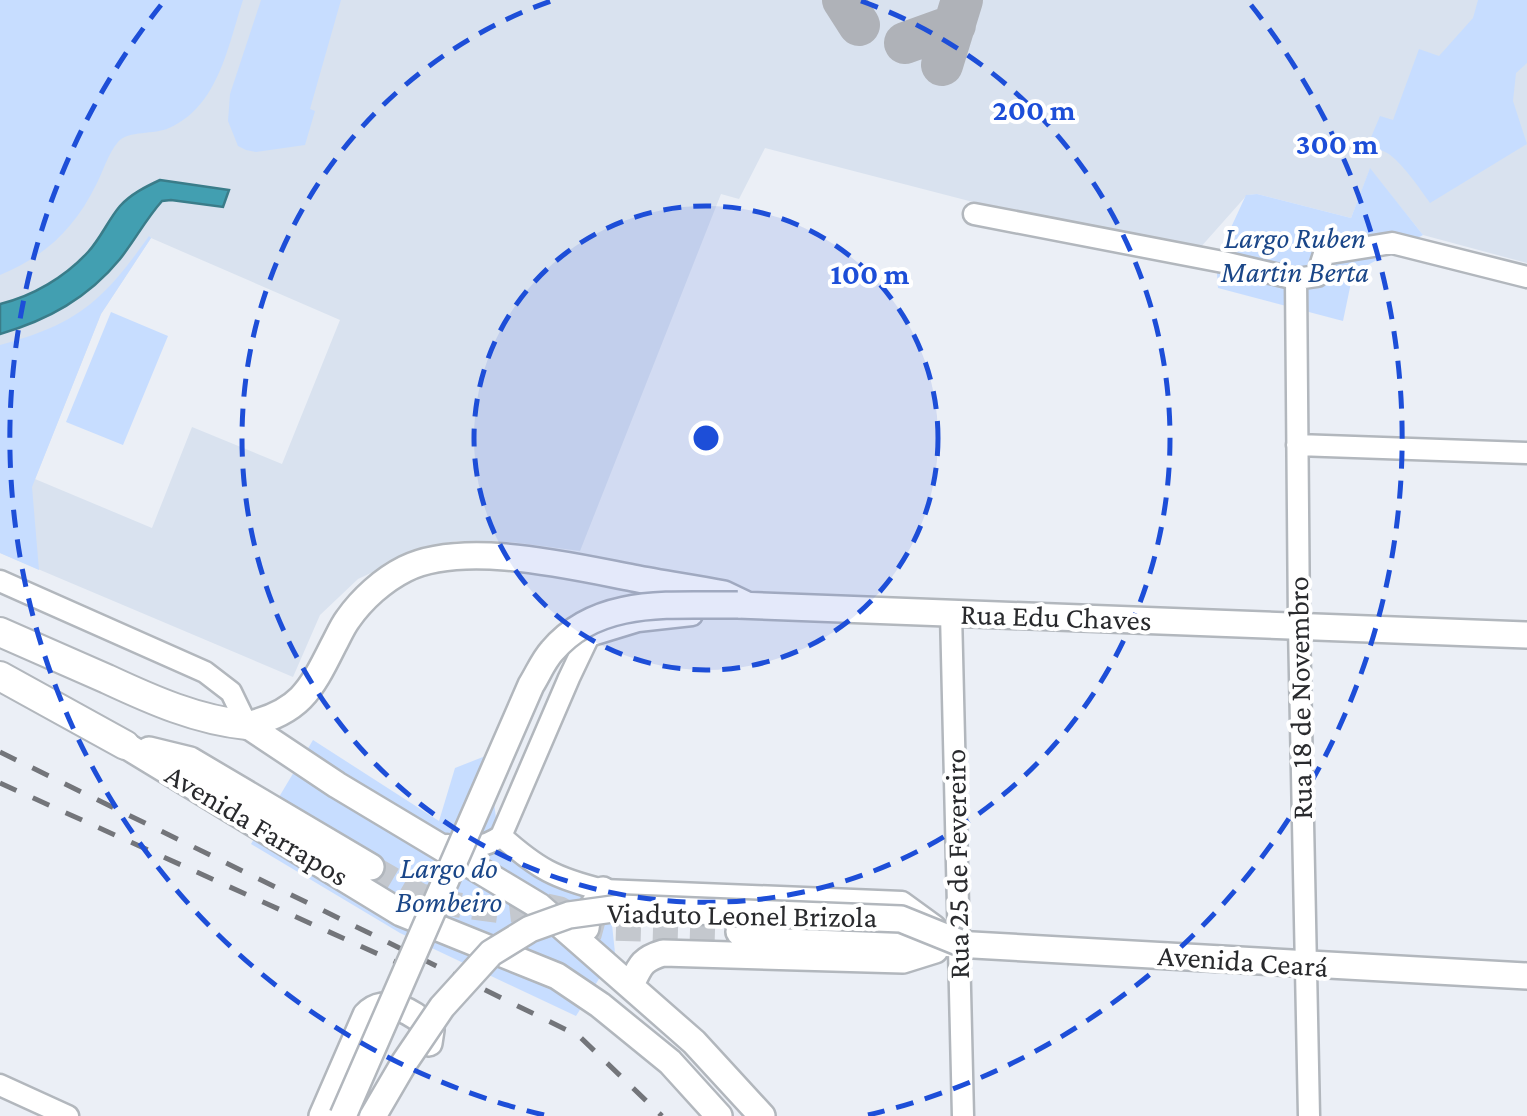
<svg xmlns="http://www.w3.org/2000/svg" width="1527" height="1116" font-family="'Crimson Pro',serif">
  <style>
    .built { fill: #d9e2ef; fill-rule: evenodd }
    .green { fill: #c7ddff }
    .water { fill: #429fb1; stroke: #3a7c89; stroke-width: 2.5 }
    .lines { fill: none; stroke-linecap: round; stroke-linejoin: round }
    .taxiway { stroke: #afb2b8; stroke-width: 42 }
    .major-tunnel { stroke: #c4c8ce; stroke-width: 25; stroke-dasharray: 25 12; stroke-linecap: butt }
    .minor-casing { stroke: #b2b7bd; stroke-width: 25 }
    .major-casing { stroke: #b2b7bd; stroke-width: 30 }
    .highway-casing { stroke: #b2b7bd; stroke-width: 32 }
    .minor { stroke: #fff; stroke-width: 20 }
    .major { stroke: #fff; stroke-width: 25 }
    .highway { stroke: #fff; stroke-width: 28 }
    .rail { stroke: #73757a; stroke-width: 5; stroke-dasharray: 18 18; stroke-linecap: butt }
    .major-bridge-casing { stroke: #b2b7bd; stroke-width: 30; stroke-linecap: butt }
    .major-bridge { stroke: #fff; stroke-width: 25 }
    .ring { fill: none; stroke: #1d4ed8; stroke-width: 5; stroke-dasharray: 18 12 }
    .labels { text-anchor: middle; stroke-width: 8; stroke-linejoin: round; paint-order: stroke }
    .park-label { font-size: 30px; font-style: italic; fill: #1a4688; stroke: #fff }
    .street-label { font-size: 30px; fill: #292a2d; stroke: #fff }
    .centre { fill: #1d4ed8; stroke: #fff; stroke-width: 5 }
    .ring-label { font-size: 30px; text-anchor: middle; font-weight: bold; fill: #1d4ed8; stroke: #fff; stroke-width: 8; stroke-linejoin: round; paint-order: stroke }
  </style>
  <rect width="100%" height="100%" fill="#ebeff6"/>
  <path class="built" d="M 0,0 L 1527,0 L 1527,263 L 1423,235 L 1370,169 L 1351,218 L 1257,194 L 1247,195 L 1199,249 L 1000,209 L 765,148 L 739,199 L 721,194 L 580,551 L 511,542 L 457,541 L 426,547 L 358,579 L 320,615 L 293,677 L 0,553 ZM 151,238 L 340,320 L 282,464 L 192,427 L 152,528 L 35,479 L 101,314 Z"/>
  <path class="green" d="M 0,0 L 243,0 C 228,46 218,107 169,128 C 155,135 128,130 118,142 C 109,152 103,171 97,183 C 75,228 46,256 0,275 Z
    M 261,0 L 341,0 L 310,109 L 315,111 L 305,145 L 256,152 L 246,150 L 238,146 L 228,121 L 230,94 Z
    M 1478,0 L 1527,0 L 1527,63 L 1516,73 L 1513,101 L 1527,144 L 1430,203 C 1421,190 1400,160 1387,153 C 1379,148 1371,151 1364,154 L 1380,116 L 1393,120 L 1419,49 L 1439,56 L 1473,18 Z
    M 1370,168 L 1423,235 L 1353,273 L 1343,321 L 1218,288 L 1216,260 L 1246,195 L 1257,194 L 1351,218 Z
    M 149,236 L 151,238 L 101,314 L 32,487 L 39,570 L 0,553 L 0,345 C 78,324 103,301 149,236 Z
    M 111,312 L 168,336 L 123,445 L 66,422 Z
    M 313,740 L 439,821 L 455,768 L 488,755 L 499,842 L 533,874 L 574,891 L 609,896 L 615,953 L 576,1016 L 400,933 L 251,844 Z"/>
  <path class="water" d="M 160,180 L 229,190 L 223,207 L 171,200 L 162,201 C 146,219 135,240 120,259 C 88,298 48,320 0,334 L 0,304 C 33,296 65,277 88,252 C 101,238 108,220 120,206 C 131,194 145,187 160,180 Z"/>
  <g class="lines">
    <path class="taxiway" d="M 843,0 L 859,25
      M 905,43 L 955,25
      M 942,65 L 962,0"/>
    <path class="major-tunnel" d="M 371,867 L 421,896 L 458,905 L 502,911 L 546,906 L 560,909 L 584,922 L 606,928 L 739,932"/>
    <defs>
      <path id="minor" d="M 974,214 L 1223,262 L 1296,279 L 1317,276 L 1324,254 L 1392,243 L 1527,277
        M 1296,279 L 1299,626 L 1309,1116
        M 1297,445 L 1527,453
        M 0,581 L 205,672 L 231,692 L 247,725
        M 951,613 L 963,1116
        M 501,836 C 538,869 555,878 603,890 L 902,902 L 935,926
        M 447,845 C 468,848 483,849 501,836 L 569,678 L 589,636 L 638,621 L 692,615
        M 0,1085 L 68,1116"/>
      <path id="major" d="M 738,605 L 1527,635
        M 247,725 L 337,785 L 539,906 L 694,1042 L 762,1116
        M 247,725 C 299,712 310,692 333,646 C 338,637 342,627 348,619 C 362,599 383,580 405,569 C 463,540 571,566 633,578 C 663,584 693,588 724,594 L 747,605
        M 125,745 L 401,913 L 557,976 L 600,1005 L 670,1062 L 719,1116
        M 149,750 L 190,760 L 371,867
        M 586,928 L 588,914 L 603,890
        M 739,932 L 1527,976
        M 631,985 C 640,966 642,959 663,953 L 903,960 L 935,950
        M 322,1116 L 366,1015 C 385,994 416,1013 431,1030 L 429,1043"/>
      <path id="highway" d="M 0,632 C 36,648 71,663 107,679 C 152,700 197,720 247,725
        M 0,676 L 125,745"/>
    </defs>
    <use href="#minor" class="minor-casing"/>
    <use href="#major" class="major-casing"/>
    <use href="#highway" class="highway-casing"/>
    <use href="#minor" class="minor"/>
    <use href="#major" class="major"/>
    <use href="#highway" class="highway"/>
    <path class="rail" d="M 0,752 L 579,1036 L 662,1116
      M 0,783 L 409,968"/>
    <defs>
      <path id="major-bridge" d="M 343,1116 L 531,685 C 538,674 543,661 552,651 C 598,596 673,606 738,605
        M 373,1116 L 404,1063 L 442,1007 L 491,953 L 530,929 L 569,915 L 620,908 L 901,919 L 958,942"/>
    </defs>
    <use href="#major-bridge" class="major-bridge-casing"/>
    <use href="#major-bridge" class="major-bridge"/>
  </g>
  <circle cx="706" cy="438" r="232" fill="#1d4ed8" fill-opacity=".12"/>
  <g class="ring">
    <circle cx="706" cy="438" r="232"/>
    <path d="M861 1A464 464 0 1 1 551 1"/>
    <path d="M544 1115A696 696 0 0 1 161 5M1251 5A696 696 0 0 1 868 1115"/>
  </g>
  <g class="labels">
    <g class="park-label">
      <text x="1295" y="248">Largo Ruben<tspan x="1295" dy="34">Martin Berta</tspan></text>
      <text x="449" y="878">Largo do<tspan x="449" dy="34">Bombeiro</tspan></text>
    </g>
    <g class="street-label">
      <text transform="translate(1056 617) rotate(2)" y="10">Rua Edu Chaves</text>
      <text transform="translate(1300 698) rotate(-91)" y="10">Rua 18 de Novembro</text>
      <text transform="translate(257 825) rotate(31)" y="10">Avenida Farrapos</text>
      <text transform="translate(957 864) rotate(-91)" y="10">Rua 25 de Fevereiro</text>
      <text transform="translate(742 915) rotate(1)" y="10">Viaduto Leonel Brizola</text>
      <text transform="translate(1243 961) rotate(4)" y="10">Avenida Ceará</text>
    </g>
  </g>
  <circle cx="706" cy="438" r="15" class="centre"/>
  <g class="ring-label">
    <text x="1034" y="120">200 m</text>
    <text x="1337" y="154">300 m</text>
    <text x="870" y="284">100 m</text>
  </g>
</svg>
